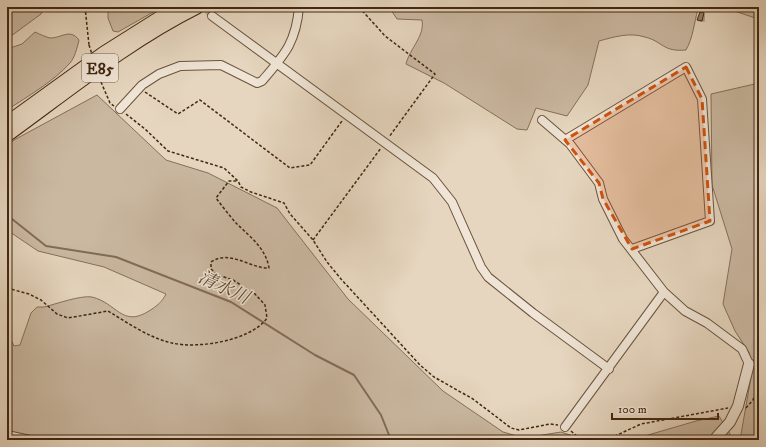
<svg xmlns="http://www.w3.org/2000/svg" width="766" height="447" font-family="'IM FELL DW Pica','Noto Serif JP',serif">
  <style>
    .green { fill: #cab8a1; stroke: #867058 }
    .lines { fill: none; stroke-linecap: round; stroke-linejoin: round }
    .stream { stroke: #826c56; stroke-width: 2 }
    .building { fill: #97826b; stroke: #412710; filter: url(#shadow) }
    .minor-tunnel { stroke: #c5b39c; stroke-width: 8; stroke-dasharray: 8 4; stroke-linecap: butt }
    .tertiary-tunnel { stroke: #c5b39c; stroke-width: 10; stroke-dasharray: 10 5; stroke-linecap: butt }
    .minor-casing { stroke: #6a533c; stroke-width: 10 }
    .tertiary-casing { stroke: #6a533c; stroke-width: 12 }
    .trunk-casing { stroke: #412710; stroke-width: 15 }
    .path { stroke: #412710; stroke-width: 1.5; stroke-dasharray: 3 2; stroke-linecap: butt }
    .minor { stroke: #efe4d5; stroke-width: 8 }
    .tertiary { stroke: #efe4d5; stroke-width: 10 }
    .trunk { stroke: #e6d6bf; stroke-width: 13 }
    .path-bridge { stroke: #412710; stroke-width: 1.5; stroke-dasharray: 3 2; stroke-linecap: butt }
    .marked { fill: #cf520d; fill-opacity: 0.2; stroke: #cf520d; stroke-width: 3; stroke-dasharray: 8 5; stroke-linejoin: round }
    .labels { text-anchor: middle; stroke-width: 3; stroke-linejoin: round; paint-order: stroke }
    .shield { fill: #efe4d5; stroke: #75604b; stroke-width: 1 }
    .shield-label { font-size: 16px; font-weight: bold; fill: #412710 }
    .water-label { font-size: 18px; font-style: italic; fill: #624a33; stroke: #efe4d5 }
  </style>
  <defs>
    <filter id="shadow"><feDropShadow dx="2.5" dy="1.5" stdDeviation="1" flood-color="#0004"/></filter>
  </defs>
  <rect width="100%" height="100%" fill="#e6d6bf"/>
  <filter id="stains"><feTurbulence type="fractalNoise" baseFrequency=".005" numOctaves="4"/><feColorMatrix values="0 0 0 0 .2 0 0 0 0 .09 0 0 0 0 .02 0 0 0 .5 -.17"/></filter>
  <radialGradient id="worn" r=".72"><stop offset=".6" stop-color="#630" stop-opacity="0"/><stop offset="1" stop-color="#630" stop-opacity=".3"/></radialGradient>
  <path class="green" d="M 7,7 L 45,7 L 41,14 L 7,39 Z
    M 108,7 L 162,7 L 118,32 L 113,31 L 108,18 Z
    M 389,7 L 701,7 L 698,9 C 694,23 693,38 686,50 C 662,52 664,42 645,37 C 629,32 614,37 599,41 L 588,85 L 567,116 L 536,108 L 527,130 L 517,129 L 444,83 L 406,64 C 410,48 425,36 422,20 L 397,19 Z
    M 723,7 L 759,7 L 759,20 L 758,19 Z
    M 35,32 C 39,34 46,37 50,38 C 62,38 70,28 79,40 C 77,48 75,57 70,63 C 53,82 28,96 7,110 L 7,49 L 22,44 Z
    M 759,83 L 759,440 L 740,440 L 754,360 L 735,331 L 723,304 L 732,249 L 712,185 L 711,94 Z
    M 97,95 L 166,160 L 208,173 L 277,208 L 348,299 L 443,391 L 503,432 L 524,438 L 561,432 L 585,440 L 7,440 L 7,331 L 14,346 L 20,345 L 31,313 L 37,307 L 44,307 C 56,304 81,295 92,297 C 117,303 122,328 149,311 C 157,306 162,302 166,294 L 104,267 L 38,251 L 7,230 L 7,147 L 14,140 Z
    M 719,416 L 730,434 L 730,440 L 631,440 L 696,421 Z"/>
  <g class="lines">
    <path class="stream" d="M 7,215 L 46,246 L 116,257 L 231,302 L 315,355 L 354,375 L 381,415 L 391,440"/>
  </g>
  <path class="building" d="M 700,12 L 704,13 L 702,21 L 697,20 Z"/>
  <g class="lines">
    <path class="minor-tunnel" d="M 206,7 L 212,16"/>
    <path class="tertiary-tunnel" d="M 749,364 L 759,340"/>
    <defs>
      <path id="minor" d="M 212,16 L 433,178 L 452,202 L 481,267 L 488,277 L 533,313 L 609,369
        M 120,109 L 142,85 L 159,74 L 180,66 L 221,65 L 257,83 L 262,81 C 284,55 296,43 299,7
        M 542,120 L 570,144 L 599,183 L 603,199 L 623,239 L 664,292 L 685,311 L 707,323 L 742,349 L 749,364
        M 565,140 L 686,67 L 702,99 L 710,221 L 632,249
        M 565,427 L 664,292
        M 7,435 L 30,440"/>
      <path id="tertiary" d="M 714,440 L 730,422 L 738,406 L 749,364"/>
      <path id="trunk" d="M 7,123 L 104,53 L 177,7
        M 7,135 C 69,90 129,41 197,7"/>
    </defs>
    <use href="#minor" class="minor-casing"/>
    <use href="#tertiary" class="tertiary-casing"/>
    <use href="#trunk" class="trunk-casing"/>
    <path class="path" d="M 85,7 L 89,45
      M 359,7 L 385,36 L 435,74 L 389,137
      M 101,82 L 110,103 L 114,106
      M 145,92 L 178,114 L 200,100 L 290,168 L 310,165 L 342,121
      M 126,114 L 145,129 L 168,151 L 224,168 L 238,181 L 241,187 L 251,192 L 284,203 L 290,214 L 313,240 L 327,262 L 341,279 L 420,365 L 434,377 L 473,399 L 511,428 L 519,430 L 550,424 L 558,425
      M 313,240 L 381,148
      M 7,288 L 29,294 L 41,300 L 57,314 L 68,318 L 108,311 C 128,323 149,338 172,343 C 197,349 251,341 267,318 L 265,305 L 255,294 L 233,280 L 218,275 L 211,269 L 211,262 C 230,249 251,269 269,268 C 266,248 249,236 236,223 C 229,215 222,206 216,198 L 229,181 L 238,181
      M 746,408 L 753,400 L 759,381
      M 571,431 L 579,438 L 586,440
      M 600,440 L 615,436 L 641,424 L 728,408"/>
    <use href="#minor" class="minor"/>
    <use href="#tertiary" class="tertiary"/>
    <use href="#trunk" class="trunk"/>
    <path class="path-bridge" d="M 89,45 L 101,82"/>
  </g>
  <path class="marked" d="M 686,67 L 702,99 L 710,221 L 632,249 L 603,199 L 599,183 L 565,140 Z"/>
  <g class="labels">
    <rect class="shield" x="82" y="54" width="36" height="28" rx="3"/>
    <g class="shield-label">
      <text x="100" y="74">E85</text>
    </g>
    <g class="water-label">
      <text transform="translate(224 287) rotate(25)" y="6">清水川</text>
    </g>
  </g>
  <rect width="766" height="447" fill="none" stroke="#e6d6bf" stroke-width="24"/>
  <rect x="8" y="8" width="750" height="431" fill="none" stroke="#412710" stroke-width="2"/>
  <rect x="12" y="12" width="742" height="423" fill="none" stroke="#412710"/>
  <path d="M612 413v6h106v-6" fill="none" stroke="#412710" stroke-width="2"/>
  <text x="618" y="413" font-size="12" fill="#412710" stroke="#efe4d5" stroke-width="3" paint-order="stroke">100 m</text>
  <rect width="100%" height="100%" filter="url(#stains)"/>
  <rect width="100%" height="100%" fill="url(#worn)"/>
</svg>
